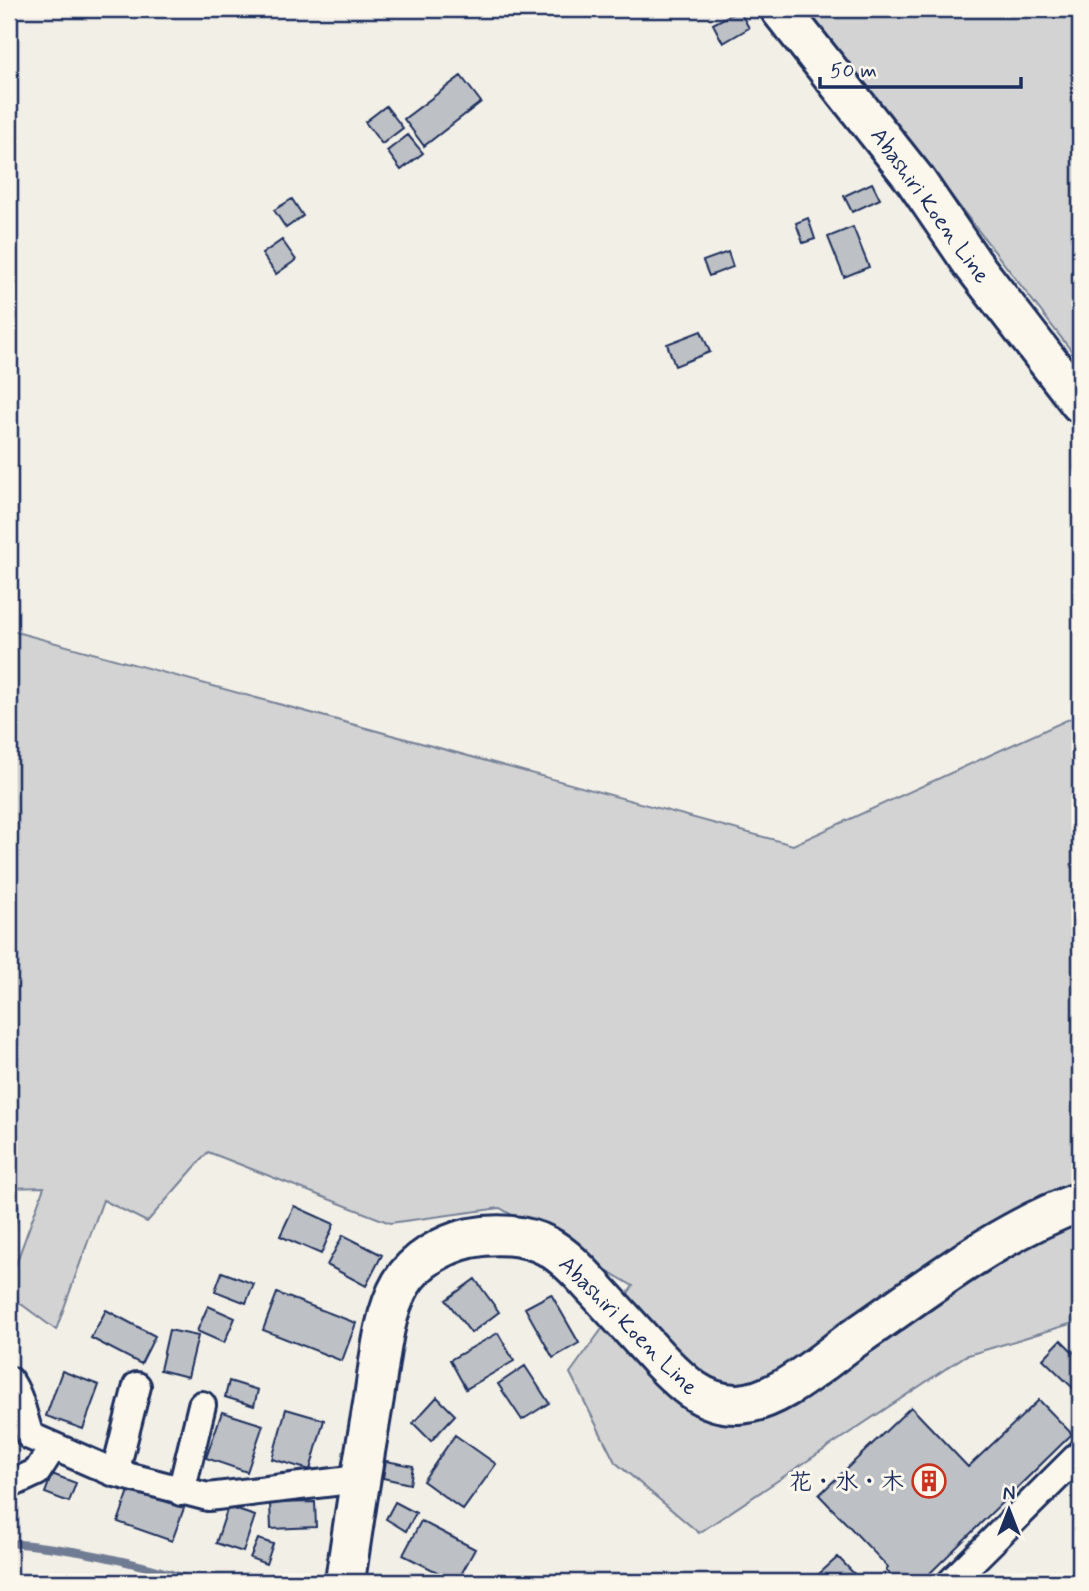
<svg xmlns="http://www.w3.org/2000/svg" width="1089" height="1591" font-family="Mynerve,'Klee One',sans-serif">
  <style>
    .green { fill: #d2d3d2; stroke: #768198; stroke-width: 2 }
    .lines { fill: none; stroke-linecap: round; stroke-linejoin: round }
    .stream { stroke: #707b93; stroke-width: 8 }
    .building { fill: #bdc0c4; stroke: #1b2f5e; stroke-width: 2 }
    .minor-casing { stroke: #1b2f5e; stroke-width: 32 }
    .primary-casing { stroke: #1b2f5e; stroke-width: 44 }
    .minor { stroke: #fbf7ec; stroke-width: 26 }
    .primary { stroke: #fbf7ec; stroke-width: 38 }
    .labels { text-anchor: middle; stroke-width: 6; stroke-linejoin: round; paint-order: stroke }
    .street-label { font-size: 23px; fill: #1b2f5e; stroke: #fbf7ec }
    .poi-label { font-size: 23px; font-weight: bold; fill: #1b2f5e; stroke: #fbf7ec; text-anchor: end }
  </style>
  <rect width="100%" height="100%" fill="#f2efe6"/>
  <filter id="ink" filterUnits="userSpaceOnUse"><feTurbulence type="fractalNoise" baseFrequency=".0143" numOctaves="2"/><feDisplacementMap in="SourceGraphic" scale="14" xChannelSelector="R" yChannelSelector="G"/><feConvolveMatrix kernelMatrix="1 2 1 2 8 2 1 2 1" color-interpolation-filters="sRGB"/></filter>
  <g filter="url(#ink)">
    <path class="green" d="M 807,9 L 1080,9 L 1080,362 Z
      M 9,626 L 12,631 L 793,845 L 1080,714 L 1080,1321 L 965,1356 L 699,1533 L 615,1462 L 570,1373 L 633,1286 L 500,1208 L 390,1223 L 208,1152 L 147,1222 L 103,1200 L 56,1330 L 9,1295 L 9,1283 L 44,1187 L 9,1188 Z"/>
    <g class="lines">
      <path class="stream" d="M 9,1543 C 73,1548 136,1562 197,1582"/>
    </g>
    <path class="building" d="M 739,10 L 749,28 L 723,43 L 713,24 Z
      M 461,76 L 481,102 L 424,146 L 404,119 Z
      M 386,106 L 403,128 L 382,144 L 365,122 Z
      M 408,135 L 423,153 L 401,170 L 387,151 Z
      M 872,183 L 880,199 L 852,212 L 844,196 Z
      M 292,199 L 303,216 L 286,228 L 274,210 Z
      M 808,218 L 815,239 L 803,243 L 796,223 Z
      M 853,227 L 869,267 L 844,277 L 828,237 Z
      M 282,240 L 296,260 L 276,274 L 262,254 Z
      M 728,252 L 733,267 L 709,276 L 703,261 Z
      M 701,331 L 710,352 L 675,366 L 667,344 Z
      M 9,1204 L 18,1206 L 13,1237 L 9,1236 Z
      M 294,1206 L 334,1224 L 321,1254 L 280,1236 Z
      M 343,1235 L 382,1255 L 366,1286 L 327,1265 Z
      M 222,1272 L 254,1284 L 246,1303 L 215,1291 Z
      M 475,1279 L 499,1312 L 471,1333 L 446,1300 Z
      M 277,1293 L 356,1323 L 342,1361 L 263,1330 Z
      M 551,1294 L 579,1343 L 553,1358 L 525,1308 Z
      M 208,1306 L 235,1318 L 224,1343 L 197,1331 Z
      M 106,1310 L 155,1336 L 141,1364 L 91,1338 Z
      M 169,1330 L 198,1336 L 188,1377 L 160,1370 Z
      M 498,1333 L 514,1361 L 466,1389 L 450,1360 Z
      M 1061,1340 L 1080,1359 L 1080,1390 L 1078,1393 L 1043,1359 Z
      M 525,1366 L 549,1403 L 522,1420 L 498,1384 Z
      M 62,1371 L 99,1385 L 83,1429 L 46,1416 Z
      M 229,1381 L 258,1390 L 254,1406 L 225,1397 Z
      M 437,1397 L 455,1415 L 431,1441 L 413,1423 Z
      M 1039,1400 L 1072,1434 L 921,1582 L 898,1582 L 886,1570 L 888,1567 L 819,1495 L 911,1407 L 968,1467 Z
      M 286,1409 L 324,1420 L 310,1470 L 272,1459 Z
      M 222,1412 L 263,1425 L 247,1472 L 206,1458 Z
      M 455,1435 L 496,1464 L 463,1510 L 423,1481 Z
      M 386,1461 L 413,1466 L 410,1484 L 383,1478 Z
      M 52,1474 L 76,1483 L 69,1502 L 45,1493 Z
      M 130,1488 L 184,1508 L 172,1541 L 118,1522 Z
      M 315,1502 L 316,1527 L 271,1529 L 270,1503 Z
      M 395,1502 L 416,1513 L 406,1531 L 386,1519 Z
      M 228,1507 L 255,1516 L 243,1552 L 216,1543 Z
      M 421,1521 L 475,1549 L 457,1582 L 403,1555 Z
      M 258,1539 L 273,1544 L 266,1564 L 250,1558 Z
      M 838,1557 L 862,1582 L 810,1582 Z"/>
    <g class="lines">
      <defs>
        <path id="minor" d="M 9,1380 C 21,1396 23,1417 30,1436 L 115,1473 L 208,1497 L 359,1479
          M 115,1473 L 137,1386
          M 9,1485 L 37,1472 L 53,1447
          M 181,1492 L 202,1405
          M 951,1582 L 1080,1454"/>
        <path id="primary" d="M 780,9 L 916,181 L 972,263 L 1080,403
          M 345,1582 C 353,1522 363,1464 373,1404 C 379,1368 382,1316 401,1284 C 415,1260 444,1244 470,1238 C 495,1233 524,1234 547,1246 C 567,1257 582,1275 597,1291 C 617,1313 638,1336 658,1358 C 680,1381 703,1405 738,1404 C 779,1403 825,1358 859,1335 C 929,1287 999,1231 1080,1202"/>
      </defs>
      <use href="#minor" class="minor-casing"/>
      <use href="#primary" class="primary-casing"/>
      <use href="#minor" class="minor"/>
      <use href="#primary" class="primary"/>
    </g>
  </g>
  <defs>
    <symbol id="building-ring" viewBox="-11 -11 22 22"><circle r="9.5" fill="#fbf7ec" stroke="#c8321e" stroke-width="1.5"/><path d="M-4-6H4V6H1V3H-1V6H-4ZM-2.5-4.3h1.7v1.8h-1.7ZM.8-4.3h1.7v1.8H.8ZM-2.5-1h1.7V.8h-1.7ZM.8-1h1.7V.8H.8Z" fill="#c8321e"/></symbol>
  </defs>
  <g fill-rule="evenodd">
    <use href="#building-ring" x="910" y="1462" width="38" height="38"/>
  </g>
  <g class="labels">
    <g class="street-label">
      <text transform="translate(931 205) rotate(54)" y="8">Abashiri Koen Line</text>
      <text transform="translate(629 1325) rotate(45)" y="8">Abashiri Koen Line</text>
    </g>
    <g class="poi-label">
      <text x="904" y="1489">花・水・木</text>
    </g>
  </g>
  <rect width="1089" height="1591" fill="none" stroke="#fbf7ec" stroke-width="35"/>
  <rect x="18" y="18" width="1054" height="1556" fill="none" stroke="#1b2f5e" stroke-width="2.5" filter="url(#ink)"/>
  <g transform="translate(1009 1510)" stroke="#fbf7ec" stroke-width="5" paint-order="stroke">
  <path d="M0-5L12 26L0 18L-12 26Z" fill="#1b2f5e"/>
  <text y="-10" font-size="19" font-weight="bold" text-anchor="middle" fill="#1b2f5e">N</text>
  </g>
  <path d="M820 77v10h201v-10" fill="none" stroke="#1b2f5e" stroke-width="3.5"/>
  <text x="830" y="77" font-size="21" fill="#1b2f5e" stroke="#fbf7ec" stroke-width="5" paint-order="stroke">50 m</text>
</svg>
